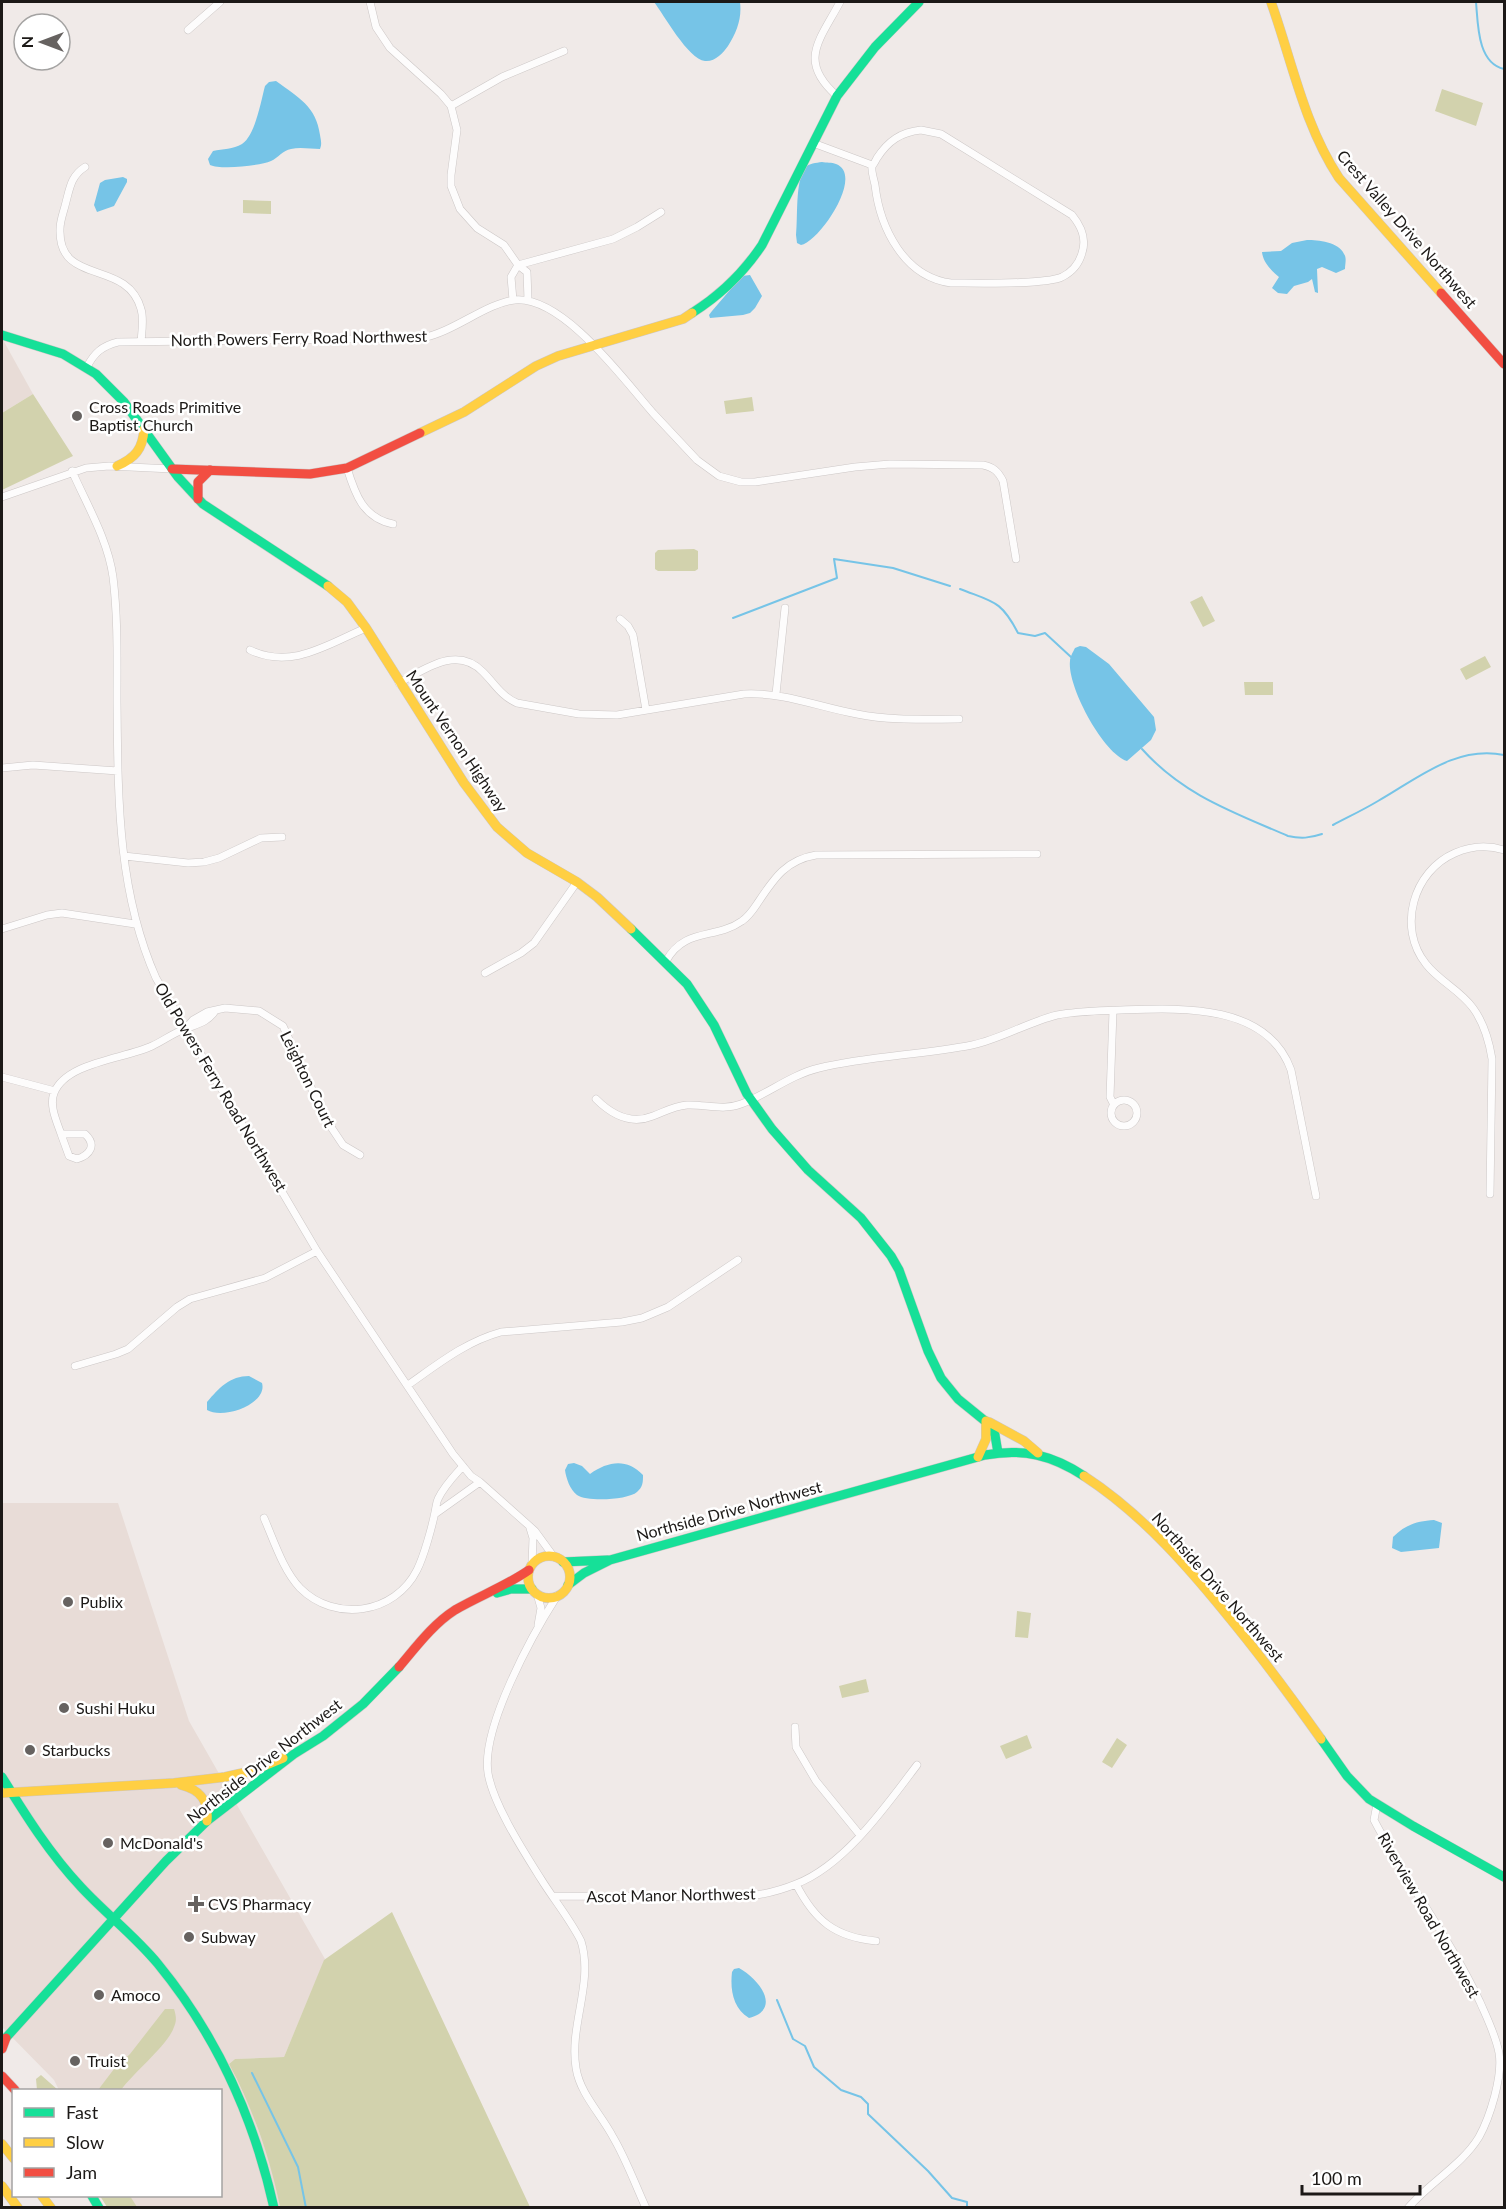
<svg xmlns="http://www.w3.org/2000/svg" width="1506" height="2209" font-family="Lato,sans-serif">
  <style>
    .built { fill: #e8dcd7 }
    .green { fill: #d2d2ad }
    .water { fill: #76c4e7 }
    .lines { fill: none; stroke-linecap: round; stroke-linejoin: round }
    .stream { stroke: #76c4e7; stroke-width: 2 }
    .street-casing { stroke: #ccc7c6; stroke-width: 8 }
    .fast-casing { stroke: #ccc7c6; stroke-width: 10 }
    .slow-casing { stroke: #ccc7c6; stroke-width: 10 }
    .jam-casing { stroke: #ccc7c6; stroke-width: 10 }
    .street { stroke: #fdfcfc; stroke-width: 7 }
    .fast { stroke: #16e098; stroke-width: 9 }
    .slow { stroke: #ffcf43; stroke-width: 9 }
    .jam { stroke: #f24e42; stroke-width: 9 }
    .poi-dot { fill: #666260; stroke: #fff; stroke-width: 2 }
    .labels { text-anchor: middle; stroke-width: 5; stroke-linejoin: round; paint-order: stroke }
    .street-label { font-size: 16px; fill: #1c1917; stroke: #fff }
    .poi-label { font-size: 16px; fill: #1c1917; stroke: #fff; text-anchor: start }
  </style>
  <rect width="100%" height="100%" fill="#f0eae8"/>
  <path class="built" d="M 2,338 L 33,394 L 2,413 Z
    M 2,1503 L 118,1503 L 189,1721 L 325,1959 L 284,2057 L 235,2059 L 229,2064 L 251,2109 L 272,2168 L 280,2207 L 116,2207 L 111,2196 L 220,2196 L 220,2090 L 59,2090 L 54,2080 L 2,2027 Z"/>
  <path class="green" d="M 1442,89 L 1483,103 L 1476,126 L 1435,111 Z
    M 243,200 L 271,201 L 271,214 L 243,213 Z
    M 33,394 L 73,456 L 2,490 L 2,413 Z
    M 752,397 L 754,411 L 726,414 L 724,401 Z
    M 694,549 L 698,551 L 698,569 L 695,571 L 658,571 L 655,569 L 655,553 L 658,550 Z
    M 1202,596 L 1215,621 L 1203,627 L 1190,602 Z
    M 1485,656 L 1491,667 L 1466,680 L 1460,669 Z
    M 1244,682 L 1273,682 L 1273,695 L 1245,695 Z
    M 1017,1611 L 1031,1613 L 1028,1638 L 1015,1637 Z
    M 866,1679 L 869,1692 L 842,1698 L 839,1686 Z
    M 1027,1735 L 1032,1748 L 1006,1759 L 1000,1746 Z
    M 1117,1738 L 1127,1745 L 1112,1768 L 1102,1762 Z
    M 392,1912 L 530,2207 L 280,2207 C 270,2157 253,2109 229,2064 L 235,2059 L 284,2057 L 324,1960 Z
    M 165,2009 L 174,2009 C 176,2015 177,2021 174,2027 C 168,2045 133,2073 121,2090 L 98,2090 L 114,2069 L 130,2054 Z
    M 41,2075 L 58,2090 L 37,2090 L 36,2079 Z
    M 100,2196 L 130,2196 L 137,2207 L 107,2207 Z"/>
  <path class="water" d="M 654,2 L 740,2 C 742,18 737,32 728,46 C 723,53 715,62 705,61 C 688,59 664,15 654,2 Z
    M 276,81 C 299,98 316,106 320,135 C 321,141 322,144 320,149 C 311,149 300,147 291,149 C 283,150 278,158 271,161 C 259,166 221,170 210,165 L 208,159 L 213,151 C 223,149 233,149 242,144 C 255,136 261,101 265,86 L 269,82 Z
    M 822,162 C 826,163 832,162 836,164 C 865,175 819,242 801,245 L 797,243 L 796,235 C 798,218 795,181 805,168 C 809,163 816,163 822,162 Z
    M 123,177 L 127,179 L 127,182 L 114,206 L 97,212 L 94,205 L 100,183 L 105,180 Z
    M 1307,240 C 1318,240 1339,242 1344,254 C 1347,258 1345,264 1345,269 L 1336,273 L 1322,267 L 1317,269 L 1318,293 L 1315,292 L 1312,279 L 1308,282 L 1294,286 L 1287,294 L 1278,293 L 1272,288 L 1279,277 C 1273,272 1263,263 1262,252 L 1281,251 L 1292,243 Z
    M 750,275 L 762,296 L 755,308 L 750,313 L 743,315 L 710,318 L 709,315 L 712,311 L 742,276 Z
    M 1080,646 L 1086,647 L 1109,664 L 1154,717 L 1156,730 L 1151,740 L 1127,761 C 1103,753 1067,686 1070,661 C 1070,657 1073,652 1075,648 Z
    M 249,1376 L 262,1383 C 268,1404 223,1420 207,1410 L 207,1402 C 219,1388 230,1376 249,1376 Z
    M 574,1463 L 582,1466 L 590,1474 C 608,1461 627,1458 643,1475 C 643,1482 643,1487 637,1492 C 628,1500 587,1502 577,1495 C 570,1490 566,1478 565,1470 L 568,1464 Z
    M 1434,1520 L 1442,1523 L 1439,1548 L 1401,1552 L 1392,1548 L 1393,1537 C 1405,1525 1417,1521 1434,1520 Z
    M 739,1968 C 758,1978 783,2009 749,2018 C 733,2008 730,1990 732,1972 L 734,1969 Z"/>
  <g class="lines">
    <path class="stream" d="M 1476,2 C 1478,23 1477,63 1504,69
      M 960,589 C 993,602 1001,600 1018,633 L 1035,636 L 1045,633 L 1071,657
      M 733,618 L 837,578 L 834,559 L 893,568 L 950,586
      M 1142,749 C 1183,795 1233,812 1288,836 C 1301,839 1310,838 1322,834
      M 1333,825 C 1348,817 1363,810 1378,801 C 1417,779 1456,745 1504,755
      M 777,2000 L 793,2039 L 805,2046 L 814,2067 L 841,2090 L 861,2097 L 868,2104 L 868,2114 L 928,2171 L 952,2198 L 967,2202 L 967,2208
      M 252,2073 L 298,2167 L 306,2208"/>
    <defs>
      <path id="street" d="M 370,2 L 376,27 L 390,48 L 441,94 L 451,106 L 457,130 L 451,175 L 451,186 L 460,209 L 477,228 L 504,245 L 518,265 L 527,272 L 528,300
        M 188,30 L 220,2
        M 837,96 C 797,61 820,40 840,2
        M 451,106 L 502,77 L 564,51
        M 921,130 L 941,134 L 1072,215 C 1081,226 1087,238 1082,253 C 1079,264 1072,272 1062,277 C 1044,285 975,283 951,283 C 904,277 880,228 875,185 C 874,179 871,172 872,166 C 873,165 876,160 877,158 C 888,141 901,132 921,130 Z
        M 813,143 L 872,165
        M 85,167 C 71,176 70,187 66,202 C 64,211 60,220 60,229 C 58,287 127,258 141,309 C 144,319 142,331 141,341
        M 518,265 L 613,239 L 637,227 L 661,212
        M 513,300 L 511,277 L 518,265
        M 87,367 C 94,353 102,346 118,342 L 422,338 C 454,332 486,303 515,300 C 563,296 624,380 653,413 C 668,429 682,444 697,460 L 719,476 L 741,482 L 755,482 L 855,467 L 890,464 L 983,465 C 993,467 998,471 1003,481 L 1016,559
        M 347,468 C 355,494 363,518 393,524
        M 72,471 C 87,505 108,540 113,577 C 118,618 117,659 117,700 C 118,795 117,890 156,978 L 317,1251 L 453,1454 L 471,1476 L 480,1482 L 535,1531 L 554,1557
        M 2,497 L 86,468 L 109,466 L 172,469
        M 620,619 L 628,626 L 633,635 L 646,710
        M 250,650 C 292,670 328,644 366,628
        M 399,683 C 425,669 457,645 483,672 C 495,684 501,696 517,703 L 579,714 L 617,715 L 744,694 C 784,692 818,707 857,714 C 891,721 925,719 959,719
        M 776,694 L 785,608
        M 2,768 L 33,765 L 118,771
        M 124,856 L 188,863 L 204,862 L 219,858 L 261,838 L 282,837
        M 2,929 L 47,915 L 62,913 L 135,924
        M 666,961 C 685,927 715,940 742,921 C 748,917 753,910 757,904 C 773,880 785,860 816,855 L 1037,854
        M 485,973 L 521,953 L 534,943 L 577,882
        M 1113,1011 L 1110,1097 L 1114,1105
        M 185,1029 L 193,1020 L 207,1012 L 225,1008 L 259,1011 L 283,1026 L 325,1118 L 343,1145 L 360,1155
        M 2,1077 L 55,1091
        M 596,1099 C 611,1114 631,1125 653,1116 C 664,1112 674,1106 687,1105 C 705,1104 722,1111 741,1104 C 768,1094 790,1075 819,1068 C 869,1056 921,1055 972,1045 C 1001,1039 1028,1022 1057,1015 C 1078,1011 1100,1011 1121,1010 C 1180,1008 1267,1003 1291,1070 L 1316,1196
        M1111 1113a13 13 0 1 1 26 0a13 13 0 1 1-26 0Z
        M 61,1134 C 57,1122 49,1106 54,1093 C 66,1062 124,1059 152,1046 C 163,1041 173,1033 185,1029 C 197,1024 207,1023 215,1011
        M 61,1134 L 85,1134 C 97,1145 90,1155 77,1159 L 69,1156 Z
        M 1490,1194 L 1492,1059 C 1489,1040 1484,1023 1473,1008 C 1460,990 1439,981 1426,964 C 1397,928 1413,871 1455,853 C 1471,846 1488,845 1504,850
        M 75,1366 L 116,1354 L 128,1349 L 177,1307 L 190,1299 L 265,1278 L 317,1251
        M 408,1385 C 438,1364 465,1342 501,1332 L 622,1322 L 642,1318 L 668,1307 L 738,1260
        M 435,1514 L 480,1482
        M 264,1518 C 274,1541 283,1570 300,1588 C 335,1623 395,1614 417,1570 C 424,1556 432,1527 435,1512 C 436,1508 436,1503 438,1499 C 444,1486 454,1476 463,1466
        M 530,1528 L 533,1538 L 532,1564
        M 537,1594 L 541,1608 L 538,1625
        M 557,1596 C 532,1635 481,1728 488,1773 C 493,1804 524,1852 541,1879 C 554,1900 570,1919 581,1941 C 594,1983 569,2025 576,2068 C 580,2094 601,2114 613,2137 C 626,2159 635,2184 646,2208
        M 795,1727 L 796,1747 L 816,1781 L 860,1835
        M 1377,1804 L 1374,1820 C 1406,1882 1450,1938 1480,2002 C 1487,2018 1496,2036 1499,2053 C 1503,2076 1490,2117 1479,2137 C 1462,2165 1429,2183 1408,2208
        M 796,1884 C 815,1921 835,1937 876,1941
        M 553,1896 L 743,1897 C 761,1895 779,1891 796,1884 C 845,1865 886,1806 917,1765"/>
      <path id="fast" d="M 692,313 C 719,296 744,272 762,245 L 837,96 L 875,47 L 919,2
        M 2,335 L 63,354 L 96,374 L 124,402 L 178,477 L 203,504 L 328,586
        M 631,929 L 687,984 L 714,1025 L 747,1094 L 772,1129 L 808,1170 L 861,1218 L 891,1256 L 899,1270 L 928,1351 L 941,1378 L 958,1399 L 990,1425 L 995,1435 L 998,1453
        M 563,1562 L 608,1560
        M 568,1585 L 584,1573 L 610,1560 L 985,1455 C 1023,1448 1052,1455 1084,1476
        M 497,1593 L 511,1589 L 532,1589
        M 1321,1739 L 1347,1776 L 1369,1799 L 1413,1826 L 1504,1877
        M 2,1777 C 26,1816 50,1854 81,1887 C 106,1914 135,1936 158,1964 C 217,2036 254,2118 274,2208
        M 3,2041 L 166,1861 L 207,1821 L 294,1754 L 323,1736 L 363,1704 L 399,1667
        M 92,2196 L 99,2208"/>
      <path id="slow" d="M 1271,2 C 1292,61 1304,125 1339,178 L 1441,293
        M 420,433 L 464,412 L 536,366 L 558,356 L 683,319 L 692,313
        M 117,466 C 135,458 143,449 144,429
        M 328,586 L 347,602 L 366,628 L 464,783 L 497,827 L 527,853 L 577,882 L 597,897 L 631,929
        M 989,1422 L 1024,1441 L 1038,1453
        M 978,1457 L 986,1439 L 986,1421
        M 1084,1476 C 1144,1515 1192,1571 1236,1626 C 1266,1663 1294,1701 1321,1739
        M528 1577a21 21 0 1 1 42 0a21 21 0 1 1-42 0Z
        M 181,1785 C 201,1790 209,1801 207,1821
        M 2,1793 L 174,1783 L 225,1777 L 252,1771 L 283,1758
        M 2,2144 L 14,2159
        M 2,2186 L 18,2208
        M 42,2196 L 51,2208"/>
      <path id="jam" d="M 1441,293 L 1504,364
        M 172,469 L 310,474 L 347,468 L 420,433
        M 198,499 L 198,482 L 210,470
        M 399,1667 C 416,1647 433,1624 455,1610 C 479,1596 506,1586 529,1570
        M 2,2049 L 6,2038
        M 2,2076 L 15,2090"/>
    </defs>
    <use href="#street" class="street-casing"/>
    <use href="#fast" class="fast-casing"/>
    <use href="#slow" class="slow-casing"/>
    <use href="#jam" class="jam-casing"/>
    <use href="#street" class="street"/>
    <use href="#fast" class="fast"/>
    <use href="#slow" class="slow"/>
    <use href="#jam" class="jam"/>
  </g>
  <g class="poi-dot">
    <circle cx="77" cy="416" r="6"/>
    <circle cx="68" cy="1602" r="6"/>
    <circle cx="64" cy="1708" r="6"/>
    <circle cx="30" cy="1750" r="6"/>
    <circle cx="108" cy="1843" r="6"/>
    <path d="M193 1895h6v6h6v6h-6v6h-6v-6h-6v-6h6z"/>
    <circle cx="189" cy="1937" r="6"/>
    <circle cx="99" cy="1995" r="6"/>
    <circle cx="75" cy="2061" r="6"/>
  </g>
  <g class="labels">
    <g class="street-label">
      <text transform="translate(1407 229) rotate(49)" y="6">Crest Valley Drive Northwest</text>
      <text transform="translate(299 338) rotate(-1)" y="6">North Powers Ferry Road Northwest</text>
      <text transform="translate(457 741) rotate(56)" y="6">Mount Vernon Highway</text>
      <text transform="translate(308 1079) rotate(64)" y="6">Leighton Court</text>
      <text transform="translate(221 1087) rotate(59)" y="6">Old Powers Ferry Road Northwest</text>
      <text transform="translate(729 1511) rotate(-15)" y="6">Northside Drive Northwest</text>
      <text transform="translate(1218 1587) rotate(49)" y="6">Northside Drive Northwest</text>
      <text transform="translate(264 1761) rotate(-38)" y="6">Northside Drive Northwest</text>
      <text transform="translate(671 1895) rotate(-1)" y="6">Ascot Manor Northwest</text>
      <text transform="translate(1429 1915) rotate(60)" y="6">Riverview Road Northwest</text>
    </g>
    <g class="poi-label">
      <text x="89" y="413">Cross Roads Primitive<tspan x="89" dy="18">Baptist Church</tspan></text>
      <text x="80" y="1608">Publix</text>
      <text x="76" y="1714">Sushi Huku</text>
      <text x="42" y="1756">Starbucks</text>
      <text x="120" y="1849">McDonald's</text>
      <text x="208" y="1910">CVS Pharmacy</text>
      <text x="201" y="1943">Subway</text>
      <text x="111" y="2001">Amoco</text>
      <text x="87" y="2067">Truist</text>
    </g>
  </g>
  <rect width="1506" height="2209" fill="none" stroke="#1c1917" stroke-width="6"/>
  <rect x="12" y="2089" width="210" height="108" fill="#ffffff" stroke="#a4a3a2" stroke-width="1.5"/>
  <rect x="24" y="2108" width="30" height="9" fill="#16e098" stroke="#a4a3a2" stroke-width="1.5"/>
  <text x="66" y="2119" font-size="18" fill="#1c1917">Fast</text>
  <rect x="24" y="2138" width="30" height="9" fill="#ffcf43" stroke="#a4a3a2" stroke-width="1.5"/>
  <text x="66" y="2149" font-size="18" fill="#1c1917">Slow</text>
  <rect x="24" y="2168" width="30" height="9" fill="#f24e42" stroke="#a4a3a2" stroke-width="1.5"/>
  <text x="66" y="2179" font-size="18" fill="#1c1917">Jam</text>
  <g transform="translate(42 42) rotate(270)"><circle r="28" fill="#ffffff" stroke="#a4a3a2" stroke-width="1.5"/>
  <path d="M0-4.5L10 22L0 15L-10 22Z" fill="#666260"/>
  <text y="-9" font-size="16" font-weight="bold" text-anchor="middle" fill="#1c1917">N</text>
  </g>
  <path d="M1302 2185v9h118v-9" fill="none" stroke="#1c1917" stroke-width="3"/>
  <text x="1311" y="2185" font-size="18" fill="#1c1917" stroke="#ffffff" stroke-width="4.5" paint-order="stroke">100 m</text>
</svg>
